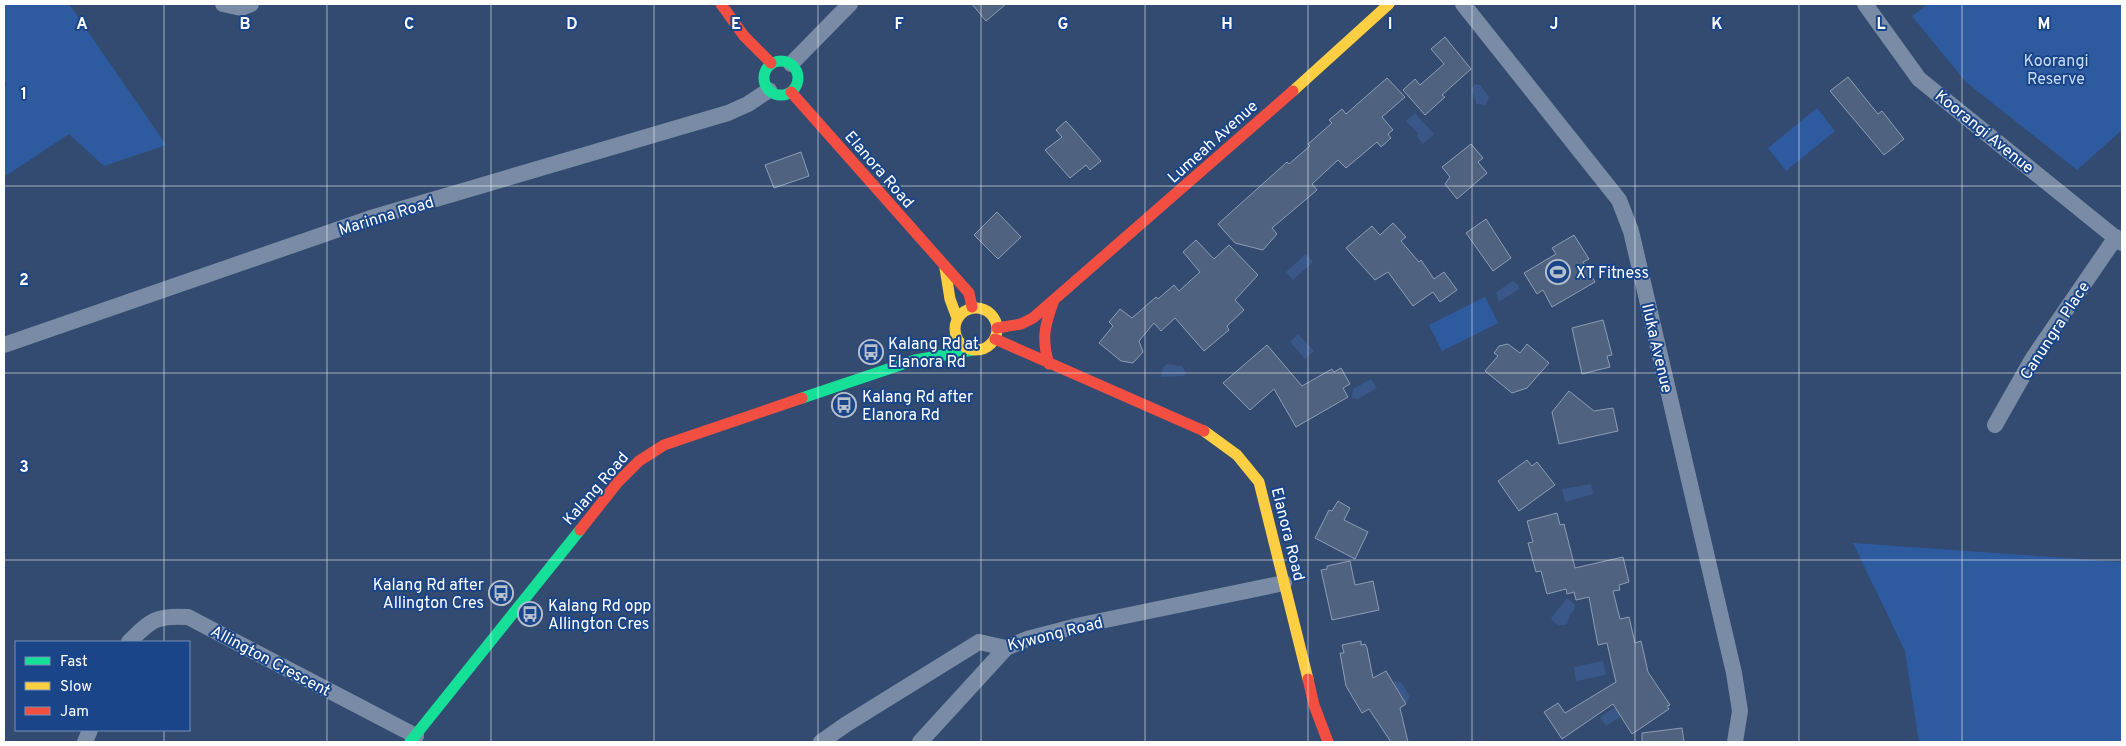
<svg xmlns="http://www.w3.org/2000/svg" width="2126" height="746" font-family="Overpass,sans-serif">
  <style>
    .green { fill: #2e5ba0 }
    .water { fill: #395889 }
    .building { fill: #4f6380; stroke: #8e9cb3 }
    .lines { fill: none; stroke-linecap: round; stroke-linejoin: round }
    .street { stroke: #7a8ca5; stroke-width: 16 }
    .fast { stroke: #16e098; stroke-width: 11 }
    .slow { stroke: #ffcf43; stroke-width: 11 }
    .jam { stroke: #f24e42; stroke-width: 11 }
    .grid { fill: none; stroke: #fff; stroke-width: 1; stroke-opacity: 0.55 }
    .labels { text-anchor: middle; stroke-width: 4; stroke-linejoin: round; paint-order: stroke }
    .park-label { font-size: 16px; fill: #c8dcf9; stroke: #1a4589 }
    .street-label { font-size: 16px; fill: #fff; stroke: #1a4589 }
    .poi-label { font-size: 16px; fill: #fff; stroke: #1a4589; text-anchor: start }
    .grid-label { font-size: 16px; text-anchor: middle; font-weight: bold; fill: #fff; stroke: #1a4589; stroke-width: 4; stroke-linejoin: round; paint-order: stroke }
  </style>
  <rect width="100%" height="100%" fill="#334b70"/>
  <path class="green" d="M 4,4 L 69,4 L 166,145 L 104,166 L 69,134 L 4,177 L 4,89 L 7,84 L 4,82 Z
    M 1928,4 L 2122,4 L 2122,130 L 2077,170 L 1966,82 L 1912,16 Z
    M 1817,108 L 1835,131 L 1786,171 L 1768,148 Z
    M 1485,297 L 1498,323 L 1442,351 L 1429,325 Z
    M 1853,543 L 2122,562 L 2122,742 L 1919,742 L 1905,651 Z"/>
  <path class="water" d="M 1475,84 L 1480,85 L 1489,97 L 1486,105 L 1477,104 L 1471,90 Z
    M 1415,113 L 1434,134 L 1423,144 L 1417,137 L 1418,133 L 1406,121 Z
    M 1306,254 L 1313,262 L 1293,280 L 1286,272 Z
    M 1513,281 L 1519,286 L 1519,289 L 1499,302 L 1496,292 Z
    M 1298,334 L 1314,351 L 1305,359 L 1290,342 Z
    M 1167,364 L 1182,366 L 1186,373 L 1184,376 L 1161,377 L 1163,367 Z
    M 1371,379 L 1377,388 L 1358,399 L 1352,398 L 1353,389 Z
    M 1591,484 L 1593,494 L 1565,502 L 1562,489 Z
    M 1567,598 L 1575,605 L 1574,611 L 1570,614 L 1567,624 C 1560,627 1554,624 1551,618 Z
    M 1603,661 L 1606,675 L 1576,681 L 1574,667 Z
    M 1395,681 L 1401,682 L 1410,697 L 1406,704 L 1394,684 Z
    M 1621,703 L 1627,712 L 1606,726 L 1600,717 Z"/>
  <path class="building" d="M 972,4 L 1006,4 L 986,21 Z
    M 1445,37 L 1471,69 L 1442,95 L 1445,97 L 1425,115 L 1403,90 L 1415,79 L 1420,85 L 1444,64 L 1431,49 Z
    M 1848,77 L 1878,114 L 1882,111 L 1904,139 L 1884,155 L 1830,91 Z
    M 1387,78 L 1405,97 L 1382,117 L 1393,130 L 1388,134 L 1391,138 L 1381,147 L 1377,142 L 1346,168 L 1338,160 L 1312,184 L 1317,190 L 1272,228 L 1277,234 L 1263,250 L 1235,243 L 1218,224 L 1287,162 L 1289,164 L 1310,146 L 1308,144 L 1332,123 L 1329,120 L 1342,109 L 1346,114 Z
    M 1066,121 L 1101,161 L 1090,170 L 1086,165 L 1070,178 L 1045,150 L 1062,137 L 1056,130 Z
    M 1471,144 L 1483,158 L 1478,162 L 1487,173 L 1457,199 L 1445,184 L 1450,177 L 1442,167 Z
    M 801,152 L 809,176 L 774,188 L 765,165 Z
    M 997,212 L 1021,237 L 998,259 L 974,235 Z
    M 1486,219 L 1511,258 L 1493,271 L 1466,233 Z
    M 1393,223 L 1406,237 L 1401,241 L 1419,262 L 1421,260 L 1434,279 L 1444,272 L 1457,290 L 1440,302 L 1433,292 L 1413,306 L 1388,272 L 1375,280 L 1346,248 L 1372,226 L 1380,235 Z
    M 1574,235 L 1589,259 L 1583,262 L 1595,282 L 1552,307 L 1543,290 L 1537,294 L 1524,273 L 1556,254 L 1552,248 Z
    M 1196,240 L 1214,259 L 1229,245 L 1258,275 L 1235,300 L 1244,310 L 1227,326 L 1229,330 L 1204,351 L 1175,318 L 1161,331 L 1154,323 L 1139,341 L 1143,352 L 1133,363 L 1121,361 L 1099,343 L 1113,326 L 1109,322 L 1120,309 L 1132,318 L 1156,297 L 1158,299 L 1174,285 L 1179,291 L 1200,272 L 1183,252 Z
    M 1603,320 L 1612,355 L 1607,356 L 1610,367 L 1582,374 L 1572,328 Z
    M 1508,344 L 1520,353 L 1527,344 L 1549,363 L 1527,388 L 1512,393 L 1485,371 L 1498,356 L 1494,353 L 1499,346 Z
    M 1267,345 L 1302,386 L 1332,369 L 1334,372 L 1341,368 L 1350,384 L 1343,388 L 1348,397 L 1296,427 L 1274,389 L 1250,410 L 1223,383 Z
    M 1569,391 L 1594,411 L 1613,408 L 1618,431 L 1559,444 L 1552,412 Z
    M 1527,460 L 1532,466 L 1537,462 L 1555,485 L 1519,511 L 1498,481 Z
    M 1338,501 L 1350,508 L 1344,520 L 1368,532 L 1355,559 L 1315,538 L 1329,510 L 1332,511 Z
    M 1557,513 L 1560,525 L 1564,524 L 1575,568 L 1623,557 L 1629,582 L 1619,585 L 1620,590 L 1613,591 L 1620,619 L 1629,617 L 1635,643 L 1641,641 L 1648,672 L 1670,705 L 1667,706 L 1669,709 L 1632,734 L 1613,704 L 1562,739 L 1544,712 L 1558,703 L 1565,713 L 1616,682 L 1607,643 L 1598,645 L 1589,597 L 1576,600 L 1574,592 L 1567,594 L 1566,589 L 1547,594 L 1541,571 L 1536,572 L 1528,543 L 1533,542 L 1527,521 Z
    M 1350,561 L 1355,585 L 1373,581 L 1379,610 L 1332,620 L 1321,570 L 1327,569 L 1327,566 Z
    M 1361,641 L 1361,645 L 1365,644 L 1367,648 L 1373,678 L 1386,671 L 1406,704 L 1400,708 L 1408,742 L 1391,742 L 1369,709 L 1362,713 L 1346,686 L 1340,653 L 1344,653 L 1342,645 Z
    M 1682,728 L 1684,742 L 1642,742 L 1642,733 Z"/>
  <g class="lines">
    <path class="street" d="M 223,4 L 241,8 L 251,4
      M 1463,4 L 1619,200 L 1631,231 L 1734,673 L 1740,711 L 1735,742
      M 1865,4 L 1919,79 L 2122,243
      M 791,64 L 850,4
      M 4,345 L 371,218 L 728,113 L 748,104 L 769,90
      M 1995,425 L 2033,358 L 2116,237
      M 129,642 C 151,620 156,615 188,617 L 416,736
      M 85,742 L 90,730
      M 821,742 L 845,725 L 979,642 L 1006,648 L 1027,639 L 1081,625 L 1284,583
      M 920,742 L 1006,648"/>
    <path class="fast" d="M764 78a17 17 0 1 1 34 0a17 17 0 1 1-34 0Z
      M 802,398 L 915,360 L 973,350
      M 410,742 L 580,530"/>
    <path class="slow" d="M 1293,91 L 1389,4
      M 945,268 L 950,299 L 957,318
      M955 329a21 21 0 1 1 42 0a21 21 0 1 1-42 0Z
      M 1204,431 L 1237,455 L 1259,482 L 1308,679"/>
    <path class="jam" d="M 721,4 L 744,36 L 771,63
      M 791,92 L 969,293 L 972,307
      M 997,328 L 1021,324 L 1033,318 L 1293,91
      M 995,339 L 1204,431
      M 1049,364 C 1041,339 1045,324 1054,300
      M 580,530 L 618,482 L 639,461 L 664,445 L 802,398
      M 1308,679 L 1314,705 L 1328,742"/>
  </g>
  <path class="grid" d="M 164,4 L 164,642M 327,4 L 327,742M 491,4 L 491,742M 654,4 L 654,742M 818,4 L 818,742M 981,4 L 981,742M 1145,4 L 1145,742M 1308,4 L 1308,742M 1472,4 L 1472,742M 1635,4 L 1635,742M 1799,4 L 1799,742M 1962,4 L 1962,742M 4,186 L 2122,186M 4,373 L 2122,373M 4,560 L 2122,560M 164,730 L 164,742"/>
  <defs>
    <symbol id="stadium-ring" viewBox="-11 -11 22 22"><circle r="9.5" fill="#1a4589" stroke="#b8c0cd" stroke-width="1.5"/><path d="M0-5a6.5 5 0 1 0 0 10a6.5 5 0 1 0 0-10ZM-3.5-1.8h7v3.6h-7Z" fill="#b8c0cd"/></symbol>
    <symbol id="bus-ring" viewBox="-11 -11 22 22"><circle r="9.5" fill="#1a4589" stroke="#b8c0cd" stroke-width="1.5"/><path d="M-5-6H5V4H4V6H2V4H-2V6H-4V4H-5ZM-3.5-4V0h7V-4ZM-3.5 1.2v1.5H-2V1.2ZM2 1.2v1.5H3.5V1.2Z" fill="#b8c0cd"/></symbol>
  </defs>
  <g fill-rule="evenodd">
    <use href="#stadium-ring" x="1544" y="258" width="28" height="28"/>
    <use href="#bus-ring" x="857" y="338" width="28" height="28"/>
    <use href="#bus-ring" x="830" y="391" width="28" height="28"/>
    <use href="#bus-ring" x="487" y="579" width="28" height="28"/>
    <use href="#bus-ring" x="516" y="600" width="28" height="28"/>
  </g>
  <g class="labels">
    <g class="park-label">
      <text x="2056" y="66">Koorangi<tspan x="2056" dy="18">Reserve</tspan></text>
    </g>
    <g class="street-label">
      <text transform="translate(1985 131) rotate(39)" y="6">Koorangi Avenue</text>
      <text transform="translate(1212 141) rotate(-42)" y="6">Lumeah Avenue</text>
      <text transform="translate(880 169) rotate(49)" y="6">Elanora Road</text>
      <text transform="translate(386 215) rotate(-17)" y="6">Marinna Road</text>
      <text transform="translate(2054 330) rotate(-57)" y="6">Canungra Place</text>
      <text transform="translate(1658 348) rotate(77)" y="6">Iluka Avenue</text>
      <text transform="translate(595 488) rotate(-49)" y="6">Kalang Road</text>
      <text transform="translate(1289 534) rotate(76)" y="6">Elanora Road</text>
      <text transform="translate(1055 633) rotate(-14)" y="6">Kywong Road</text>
      <text transform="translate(271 660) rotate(28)" y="6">Allington Crescent</text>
    </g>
    <g class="poi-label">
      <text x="1576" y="278">XT Fitness</text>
      <text x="888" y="349">Kalang Rd at<tspan x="888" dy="18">Elanora Rd</tspan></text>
      <text x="862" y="402">Kalang Rd after<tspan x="862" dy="18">Elanora Rd</tspan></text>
      <text x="484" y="590" text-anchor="end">Kalang Rd after<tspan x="484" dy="18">Allington Cres</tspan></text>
      <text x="548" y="611">Kalang Rd opp<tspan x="548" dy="18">Allington Cres</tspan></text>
    </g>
  </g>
  <g class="grid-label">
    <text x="82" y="29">A</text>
    <text x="245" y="29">B</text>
    <text x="409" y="29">C</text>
    <text x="572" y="29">D</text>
    <text x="736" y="29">E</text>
    <text x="899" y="29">F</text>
    <text x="1063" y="29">G</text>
    <text x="1227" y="29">H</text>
    <text x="1390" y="29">I</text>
    <text x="1554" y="29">J</text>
    <text x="1717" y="29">K</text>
    <text x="1881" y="29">L</text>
    <text x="2044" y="29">M</text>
    <text x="24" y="99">1</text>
    <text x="24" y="285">2</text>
    <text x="24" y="472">3</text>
  </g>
  <rect width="2126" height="746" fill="none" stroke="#ffffff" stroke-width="10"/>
  <rect x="15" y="641" width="175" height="90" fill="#1a4589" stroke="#768fb8"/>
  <rect x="25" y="657" width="25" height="8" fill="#16e098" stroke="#768fb8"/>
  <text x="60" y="666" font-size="15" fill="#ffffff">Fast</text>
  <rect x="25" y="682" width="25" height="8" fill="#ffcf43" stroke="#768fb8"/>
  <text x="60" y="691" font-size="15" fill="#ffffff">Slow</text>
  <rect x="25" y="707" width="25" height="8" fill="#f24e42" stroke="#768fb8"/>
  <text x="60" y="716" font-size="15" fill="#ffffff">Jam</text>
</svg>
